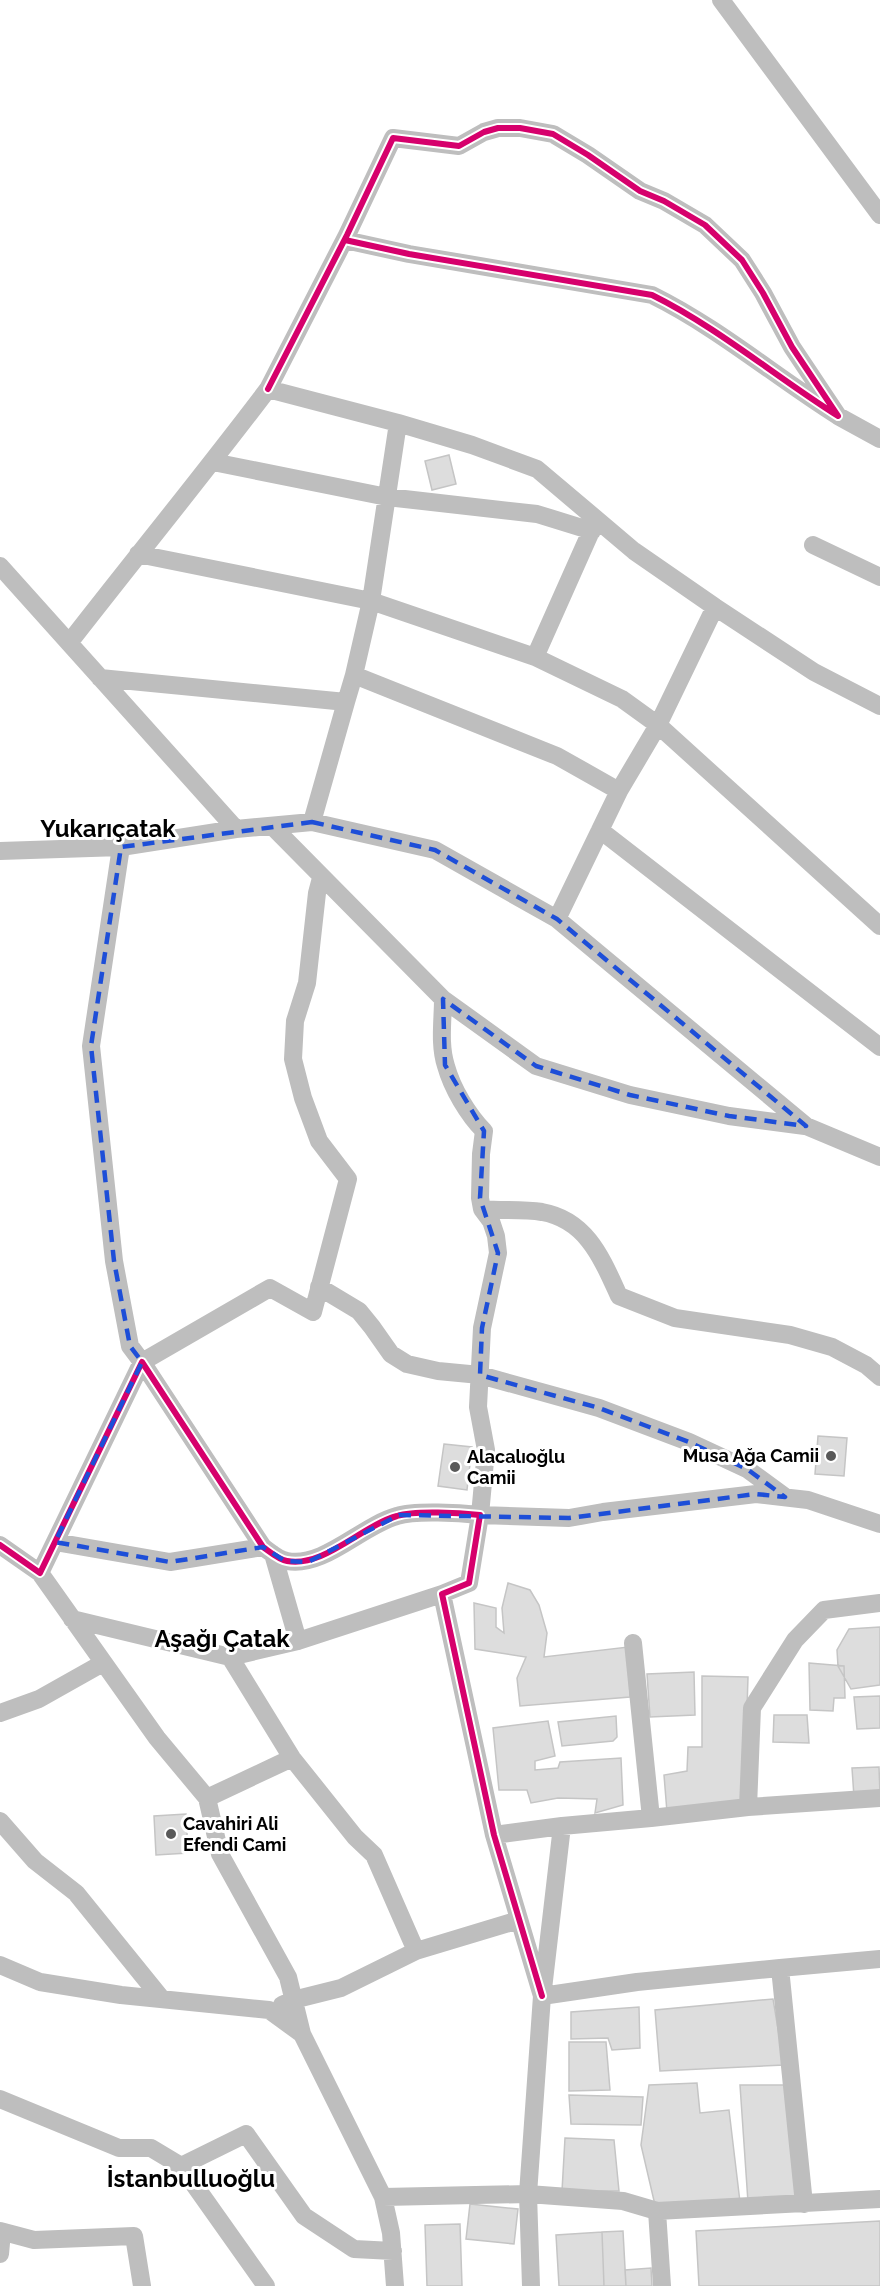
<svg xmlns="http://www.w3.org/2000/svg" width="880" height="2286" font-family="Raleway,sans-serif">
  <style>
    .building { fill: #ddd; stroke: #c5c5c5; stroke-width: 1.5 }
    .lines { fill: none; stroke-linecap: round; stroke-linejoin: round }
    .minor { stroke: #bebebe; stroke-width: 18 }
    .cycleway-casing { stroke: #fff; stroke-width: 10 }
    .cycleway { stroke: #d6006c; stroke-width: 6 }
    .marked { fill: none; stroke: #1d4ed8; stroke-width: 4.5; stroke-dasharray: 12 8; stroke-linejoin: round }
    .poi-dot { fill: #595959; stroke: #fff; stroke-width: 2 }
    .labels { text-anchor: middle; stroke-width: 6; stroke-linejoin: round; paint-order: stroke }
    .poi-label { font-size: 18px; font-weight: bold; fill: #000; stroke: #fff; text-anchor: start }
    .district-label { font-size: 24px; font-weight: bold; fill: #000; stroke: #fff }
  </style>
  <rect width="100%" height="100%" fill="#fff"/>
  <path class="building" d="M 449,455 L 456,484 L 432,490 L 425,461 Z
    M 818,1436 L 847,1438 L 844,1476 L 815,1474 Z
    M 444,1444 L 472,1447 L 467,1490 L 438,1486 Z
    M 508,1583 L 530,1590 L 539,1605 L 547,1633 L 544,1657 L 628,1647 L 630,1697 L 520,1706 L 517,1678 L 526,1657 L 475,1649 L 474,1603 L 496,1608 L 496,1627 L 504,1633 L 502,1608 Z
    M 880,1627 L 880,1685 L 851,1689 L 838,1666 L 837,1650 L 849,1629 Z
    M 809,1663 L 844,1666 L 845,1698 L 834,1698 L 833,1711 L 810,1710 Z
    M 694,1672 L 695,1715 L 650,1717 L 647,1674 Z
    M 702,1676 L 748,1677 L 744,1804 L 667,1812 L 664,1775 L 687,1771 L 688,1747 L 702,1747 Z
    M 880,1696 L 880,1728 L 857,1729 L 854,1697 Z
    M 774,1715 L 807,1715 L 809,1743 L 773,1742 Z
    M 616,1716 L 617,1737 L 613,1741 L 562,1746 L 558,1722 Z
    M 548,1721 L 555,1756 L 535,1761 L 535,1770 L 558,1768 L 560,1762 L 621,1758 L 623,1805 L 595,1813 L 597,1799 L 558,1798 L 531,1803 L 527,1790 L 499,1790 L 493,1728 Z
    M 879,1767 L 880,1794 L 854,1797 L 852,1768 Z
    M 186,1814 L 188,1853 L 156,1855 L 154,1816 Z
    M 773,1999 L 784,2065 L 660,2071 L 655,2010 Z
    M 639,2007 L 640,2048 L 612,2050 L 608,2038 L 571,2039 L 571,2012 Z
    M 569,2042 L 606,2042 L 610,2090 L 569,2091 Z
    M 697,2083 L 700,2113 L 729,2110 L 740,2202 L 655,2205 L 641,2145 L 649,2085 Z
    M 740,2085 L 789,2085 L 801,2201 L 748,2202 Z
    M 569,2095 L 643,2097 L 641,2125 L 571,2124 Z
    M 565,2138 L 614,2140 L 619,2191 L 562,2191 Z
    M 470,2204 L 518,2209 L 514,2244 L 466,2239 Z
    M 880,2221 L 880,2286 L 699,2286 L 696,2231 Z
    M 460,2224 L 462,2286 L 427,2286 L 425,2225 Z
    M 623,2231 L 626,2286 L 604,2286 L 602,2232 Z
    M 602,2232 L 604,2286 L 559,2286 L 556,2235 Z
    M 651,2268 L 652,2286 L 626,2286 L 625,2270 Z"/>
  <g class="lines">
    <path class="minor" d="M 721,0 L 880,215
      M 268,389 L 347,235 L 393,138 L 459,146 L 484,132 L 498,128 L 520,128 L 553,134 L 588,155 L 640,191 L 664,201 L 705,225 L 742,260 L 763,293 L 792,347 L 838,416 C 776,377 717,327 652,295 L 409,254 L 345,240
      M 838,416 L 880,439
      M 398,423 L 472,445 L 537,469 L 634,551 L 715,607 L 814,672 L 880,706
      M 213,462 L 387,497 L 537,514 L 592,531
      M 813,545 L 880,577
      M 138,554 L 371,601 L 535,657 L 622,699 L 658,725 L 880,926
      M 0,566 L 236,829
      M 69,643 C 135,558 203,475 268,389 L 398,423 L 371,601 L 354,675 L 557,756 L 619,791
      M 535,657 L 596,520
      M 100,678 L 346,702 L 354,675
      M 312,822 L 346,702
      M 272,826 L 443,999 L 536,1066 L 630,1095 L 729,1116 L 805,1126
      M 600,830 L 880,1047
      M 121,847 L 91,1046 L 114,1261 L 130,1346 L 142,1362 L 270,1288 L 313,1312 L 348,1179 L 319,1141 L 303,1098 L 293,1059 L 295,1021 L 307,983 L 317,893 L 321,878
      M 0,851 L 121,847 L 236,829 L 312,822 L 435,850 L 557,919 L 806,1126 L 880,1157
      M 557,919 L 619,791 L 658,725 L 715,607
      M 443,999 C 443,1020 439,1045 446,1066 C 452,1088 468,1115 484,1131 L 481,1154 L 480,1198 L 482,1209 L 491,1221 L 496,1236 L 498,1253 L 482,1328 L 478,1407 L 486,1450 L 480,1515 L 569,1518 L 603,1512 L 756,1494 L 808,1500 L 880,1524
      M 482,1209 C 501,1211 522,1209 542,1212 C 587,1220 602,1259 619,1296 L 675,1318 L 790,1335 L 832,1347 L 866,1365 L 880,1377
      M 319,1287 L 359,1311 L 372,1327 L 391,1354 L 407,1364 L 438,1371 L 480,1375 L 599,1408 L 689,1442 L 747,1469 L 784,1496
      M 55,1542 L 170,1562 L 263,1547
      M 0,1545 L 40,1573 L 142,1362 L 263,1547 C 270,1552 279,1560 287,1561 C 324,1568 361,1526 397,1516 C 415,1510 461,1513 480,1515 L 469,1583 L 442,1594 L 494,1835 L 542,1996
      M 273,1554 L 298,1641
      M 40,1573 L 157,1738 L 207,1798 L 220,1854 L 288,1977 L 302,2034
      M 880,1603 L 824,1610 L 795,1640 L 752,1708 L 748,1807 L 880,1798
      M 72,1619 L 230,1657 L 298,1641 L 442,1594
      M 633,1643 L 651,1818 L 748,1807
      M 230,1657 L 292,1758 L 355,1837 L 374,1855 L 416,1951
      M 0,1713 L 39,1699 L 103,1663
      M 207,1798 L 292,1758
      M 0,1821 L 35,1861 L 76,1893 L 161,1998
      M 494,1835 L 562,1826
      M 0,1965 L 40,1982 L 121,1995 L 269,2010 L 302,2034 L 383,2197 L 391,2233 L 395,2286
      M 780,1968 L 880,1959
      M 543,1989 L 562,1826 L 651,1818
      M 282,2005 L 293,2000 L 341,1988 L 416,1951 L 519,1920
      M 0,2099 L 119,2148 L 151,2148 L 181,2166 L 266,2286
      M 181,2166 L 246,2134 L 304,2216 L 354,2249 L 393,2251
      M 383,2197 L 528,2194 L 542,1996 L 637,1982 L 780,1968 L 804,2204
      M 657,2211 L 880,2199
      M 0,2231 L 34,2240 L 134,2236 L 142,2286
      M 0,2254 L 2,2232
      M 531,2286 L 528,2194 L 623,2201 L 657,2211 L 662,2286"/>
    <defs>
      <path id="cycleway" d="M 268,389 L 347,235 L 393,138 L 459,146 L 484,132 L 498,128 L 520,128 L 553,134 L 588,155 L 640,191 L 664,201 L 705,225 L 742,260 L 763,293 L 792,347 L 838,416 C 776,377 717,327 652,295 L 409,254 L 345,240
        M 0,1545 L 40,1573 L 142,1362 L 263,1547 C 270,1552 279,1560 287,1561 C 324,1568 361,1526 397,1516 C 415,1510 461,1513 480,1515 L 469,1583 L 442,1594 L 494,1835 L 542,1996"/>
    </defs>
    <use href="#cycleway" class="cycleway-casing"/>
    <use href="#cycleway" class="cycleway"/>
  </g>
  <path class="marked" d="M 312,822 L 435,850 L 557,919 L 806,1126 L 729,1116 L 630,1095 L 536,1066 L 443,999 L 445,1065 L 484,1131 L 480,1198 L 498,1253 L 482,1328 L 480,1375 L 599,1408 L 689,1442 L 747,1469 L 785,1497 L 756,1494 L 569,1518 L 399,1515 L 308,1562 L 285,1561 L 263,1547 L 170,1562 L 55,1542 L 142,1362 L 130,1346 L 114,1261 L 91,1046 L 121,847 Z"/>
  <g class="poi-dot">
    <circle cx="831" cy="1456" r="6"/>
    <circle cx="455" cy="1467" r="6"/>
    <circle cx="171" cy="1834" r="6"/>
  </g>
  <g class="labels">
    <g class="poi-label">
      <text x="819" y="1462" text-anchor="end">Musa Ağa Camii</text>
      <text x="467" y="1463">Alacalıoğlu<tspan x="467" dy="21">Camii</tspan></text>
      <text x="183" y="1830">Cavahiri Ali<tspan x="183" dy="21">Efendi Cami</tspan></text>
    </g>
    <g class="district-label">
      <text x="108" y="837">Yukarıçatak</text>
      <text x="222" y="1647">Aşağı Çatak</text>
      <text x="191" y="2187">İstanbulluoğlu</text>
    </g>
  </g>
</svg>
